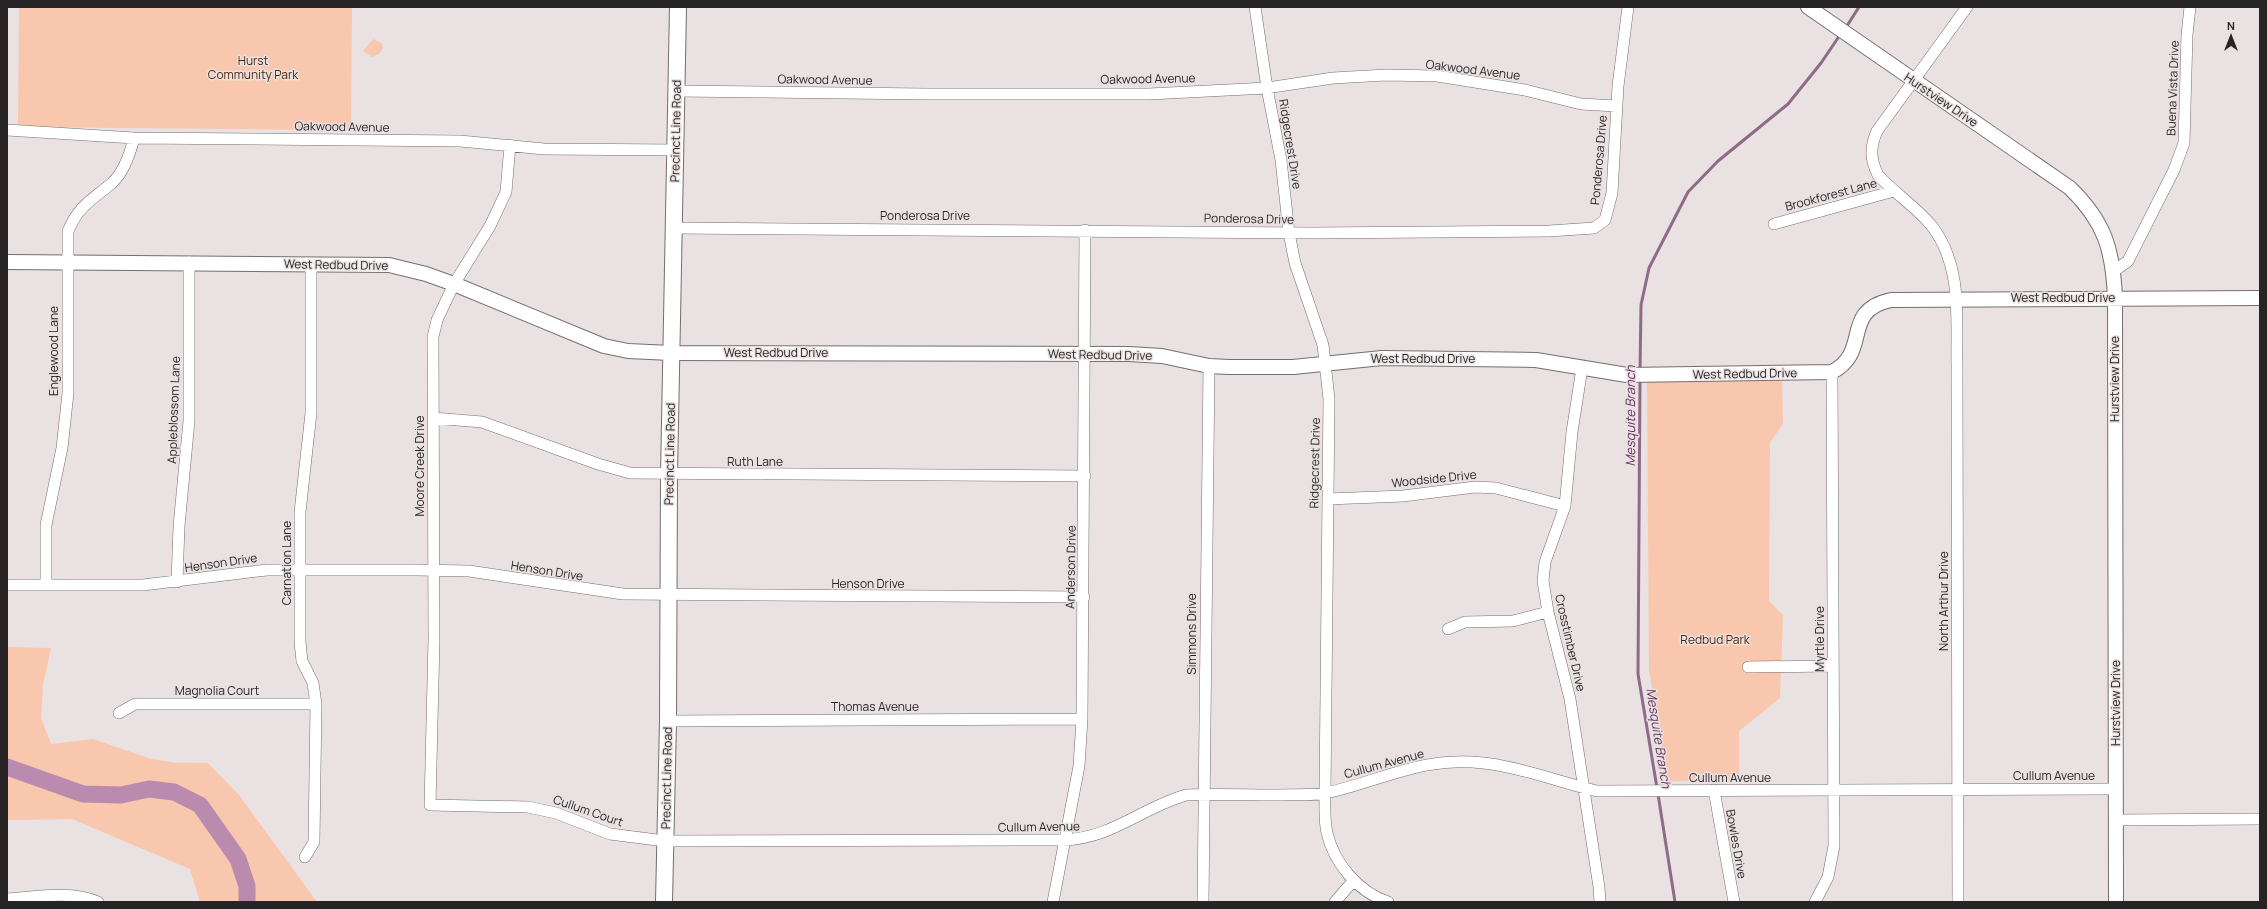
<svg xmlns="http://www.w3.org/2000/svg" width="2267" height="909" font-family="Manrope,sans-serif">
  <style>
    .green { fill: #f8c7ad }
    .lines { fill: none; stroke-linecap: round; stroke-linejoin: round }
    .stream { stroke: #8e6b86; stroke-width: 3 }
    .river { stroke: #ba8aaf; stroke-width: 17 }
    .minor-casing { stroke: #756e6e; stroke-width: 12 }
    .tertiary-casing { stroke: #756e6e; stroke-width: 16 }
    .secondary-casing { stroke: #756e6e; stroke-width: 18 }
    .minor { stroke: #fff; stroke-width: 11 }
    .tertiary { stroke: #fff; stroke-width: 14 }
    .secondary { stroke: #fff; stroke-width: 16 }
    .labels { text-anchor: middle; stroke-width: 3; stroke-linejoin: round; paint-order: stroke }
    .park-label { font-size: 12px; fill: #501f00; stroke: #e9e1e2 }
    .street-label { font-size: 12px; fill: #272425; stroke: #e9e1e2 }
    .water-label { font-size: 13px; font-style: italic; fill: #692f5f; stroke: #e9e1e2 }
  </style>
  <rect width="100%" height="100%" fill="#e9e1e2"/>
  <path class="green" d="M 19,7 L 352,7 L 351,130 L 18,127 Z
    M 373,39 L 381,43 L 383,48 L 379,54 L 372,57 L 363,51 Z
    M 1782,380 L 1783,424 L 1770,442 L 1769,601 L 1783,615 L 1780,698 L 1739,731 L 1739,781 L 1667,781 L 1649,669 L 1647,381 Z
    M 7,647 L 51,648 L 43,684 L 41,718 L 51,744 L 93,739 L 151,759 L 177,763 L 208,763 L 239,795 L 317,902 L 200,902 L 190,869 L 72,819 L 7,820 Z"/>
  <g class="lines">
    <path class="stream" d="M 1845,29 L 1859,7
      M 1640,372 L 1641,305 L 1649,268 L 1688,192 L 1718,161 L 1788,104 L 1821,63 L 1840,35
      M 1640,379 L 1638,674 L 1657,788
      M 1658,794 L 1675,902"/>
    <path class="river" d="M 7,767 L 83,794 L 121,795 L 149,789 L 174,792 L 200,805 L 238,859 L 247,886 L 247,902"/>
    <defs>
      <path id="minor" d="M 1255,7 L 1267,88 L 1281,160 L 1289,233 L 1295,263 L 1323,345 L 1329,399 L 1325,793 C 1325,806 1324,820 1327,833 C 1334,863 1358,892 1388,902
        M 677,91 L 926,94 L 1149,94 L 1267,88 L 1333,78 L 1386,75 L 1437,76 L 1525,90 L 1581,104 L 1616,106
        M 7,130 L 134,138 L 460,141 L 544,149 L 677,150
        M 510,145 L 506,192 L 490,226 L 454,284 L 437,320 L 433,337 L 434,640 L 430,805 L 528,807 L 556,813 L 610,834 L 665,841 L 1063,840 C 1113,838 1141,808 1186,795 C 1217,794 1247,795 1277,795 C 1293,794 1310,796 1326,793 C 1369,784 1410,763 1455,762 C 1505,760 1550,780 1597,791 L 2116,789
        M 1774,224 L 1894,191
        M 674,228 L 1313,233 L 1549,231 L 1594,228 L 1605,220 L 1612,193 L 1618,86 L 1628,7
        M 2114,271 L 2128,261 L 2174,170 L 2184,143 L 2187,35 L 2190,7
        M 1582,368 L 1572,432 L 1565,506 L 1545,562 L 1543,581 L 1548,612 L 1570,699 L 1599,887 L 1600,902
        M 433,418 L 482,422 L 598,464 L 630,473 L 1085,476
        M 1328,499 L 1403,496 L 1475,487 L 1496,488 L 1565,506
        M 177,582 L 179,526 L 189,421 L 189,262
        M 7,585 L 143,585 L 267,570 L 418,570 L 469,571 L 623,594 L 1084,597
        M 46,585 L 46,525 L 62,448 L 68,393 L 68,231 C 79,205 92,200 112,183 C 124,172 130,154 134,138
        M 1448,629 L 1465,622 L 1513,621 L 1548,612
        M 1748,667 L 1833,666
        M 119,713 L 135,704 L 316,704
        M 668,721 L 1082,719
        M 1714,790 L 1734,902
        M 2116,820 L 2260,819
        M 305,857 L 314,842 L 316,704 L 313,683 L 302,661 L 300,642 L 300,512 L 311,413 L 311,264
        M 7,899 C 36,897 70,890 98,902
        M 1053,902 L 1079,766 L 1082,719 L 1085,230
        M 1203,902 L 1209,366
        M 1335,902 L 1353,881
        M 1815,902 L 1828,877 L 1834,846 L 1832,372
        M 1958,902 L 1957,366 C 1956,318 1963,265 1931,225 C 1916,207 1894,193 1878,175 C 1870,159 1870,147 1877,131 L 1967,7"/>
      <path id="tertiary" d="M 1808,7 L 2070,188 C 2105,222 2113,250 2115,298 L 2116,902
        M 7,262 L 389,265 L 426,274 L 454,284 L 604,346 L 628,351 L 671,353 L 1129,354 L 1162,356 L 1209,366 L 1229,367 L 1293,367 L 1382,358 L 1536,360 L 1627,375 L 1832,372 C 1872,351 1840,311 1891,300 L 2260,298"/>
      <path id="secondary" d="M 664,902 L 668,721 L 669,475 L 678,7"/>
    </defs>
    <use href="#minor" class="minor-casing"/>
    <use href="#tertiary" class="tertiary-casing"/>
    <use href="#secondary" class="secondary-casing"/>
    <use href="#minor" class="minor"/>
    <use href="#tertiary" class="tertiary"/>
    <use href="#secondary" class="secondary"/>
  </g>
  <g class="labels">
    <g class="park-label">
      <text x="253" y="65">Hurst<tspan x="253" dy="14">Community Park</tspan></text>
      <text x="1715" y="644">Redbud Park</text>
    </g>
    <g class="street-label">
      <text transform="translate(1473 70) rotate(7)" y="4">Oakwood Avenue</text>
      <text transform="translate(1148 79) rotate(-1)" y="4">Oakwood Avenue</text>
      <text transform="translate(825 80) rotate(1)" y="4">Oakwood Avenue</text>
      <text transform="translate(2173 88) rotate(-88)" y="4">Buena Vista Drive</text>
      <text transform="translate(1941 100) rotate(34)" y="4">Hurstview Drive</text>
      <text transform="translate(342 127) rotate(1)" y="4">Oakwood Avenue</text>
      <text transform="translate(676 131) rotate(-89)" y="4">Precinct Line Road</text>
      <text transform="translate(1290 144) rotate(81)" y="4">Ridgecrest Drive</text>
      <text transform="translate(1599 160) rotate(-85)" y="4">Ponderosa Drive</text>
      <text transform="translate(1831 195) rotate(-15)" y="4">Brookforest Lane</text>
      <text x="925" y="220">Ponderosa Drive</text>
      <text transform="translate(1249 219) rotate(1)" y="4">Ponderosa Drive</text>
      <text transform="translate(336 265) rotate(1)" y="4">West Redbud Drive</text>
      <text x="2063" y="302">West Redbud Drive</text>
      <text transform="translate(54 351) rotate(-90)" y="4">Englewood Lane</text>
      <text x="776" y="357">West Redbud Drive</text>
      <text transform="translate(1100 355) rotate(1)" y="4">West Redbud Drive</text>
      <text x="1423" y="363">West Redbud Drive</text>
      <text transform="translate(1745 374) rotate(-1)" y="4">West Redbud Drive</text>
      <text transform="translate(2115 379) rotate(-90)" y="4">Hurstview Drive</text>
      <text transform="translate(174 410) rotate(-88)" y="4">Appleblossom Lane</text>
      <text transform="translate(670 454) rotate(-89)" y="4">Precinct Line Road</text>
      <text x="755" y="466">Ruth Lane</text>
      <text transform="translate(1315 463) rotate(-89)" y="4">Ridgecrest Drive</text>
      <text transform="translate(420 466) rotate(-90)" y="4">Moore Creek Drive</text>
      <text transform="translate(1434 479) rotate(-6)" y="4">Woodside Drive</text>
      <text transform="translate(221 563) rotate(-8)" y="4">Henson Drive</text>
      <text transform="translate(287 563) rotate(-90)" y="4">Carnation Lane</text>
      <text transform="translate(1071 567) rotate(-89)" y="4">Anderson Drive</text>
      <text transform="translate(547 571) rotate(9)" y="4">Henson Drive</text>
      <text x="868" y="588">Henson Drive</text>
      <text transform="translate(1944 601) rotate(-90)" y="4">North Arthur Drive</text>
      <text transform="translate(1192 634) rotate(-90)" y="4">Simmons Drive</text>
      <text transform="translate(1820 639) rotate(-90)" y="4">Myrtle Drive</text>
      <text transform="translate(1570 643) rotate(77)" y="4">Crosstimber Drive</text>
      <text x="217" y="695">Magnolia Court</text>
      <text transform="translate(2116 703) rotate(-90)" y="4">Hurstview Drive</text>
      <text x="875" y="711">Thomas Avenue</text>
      <text transform="translate(1384 764) rotate(-15)" y="4">Cullum Avenue</text>
      <text x="2054" y="780">Cullum Avenue</text>
      <text transform="translate(667 778) rotate(-89)" y="4">Precinct Line Road</text>
      <text x="1730" y="782">Cullum Avenue</text>
      <text transform="translate(588 811) rotate(19)" y="4">Cullum Court</text>
      <text transform="translate(1039 827) rotate(-1)" y="4">Cullum Avenue</text>
      <text transform="translate(1736 844) rotate(80)" y="4">Bowles Drive</text>
    </g>
    <g class="water-label">
      <text transform="translate(1630 416) rotate(-90)" y="5">Mesquite Branch</text>
      <text transform="translate(1659 738) rotate(81)" y="5">Mesquite Branch</text>
    </g>
  </g>
  <rect width="2267" height="909" fill="none" stroke="#272425" stroke-width="16"/>
  <g transform="translate(2231 36)" stroke="#e9e1e2" stroke-width="3" paint-order="stroke">
  <path d="M0-3L7 15L0 10L-7 15Z" fill="#272425"/>
  <text y="-6" font-size="11" font-weight="bold" text-anchor="middle" fill="#272425">N</text>
  </g>
</svg>
